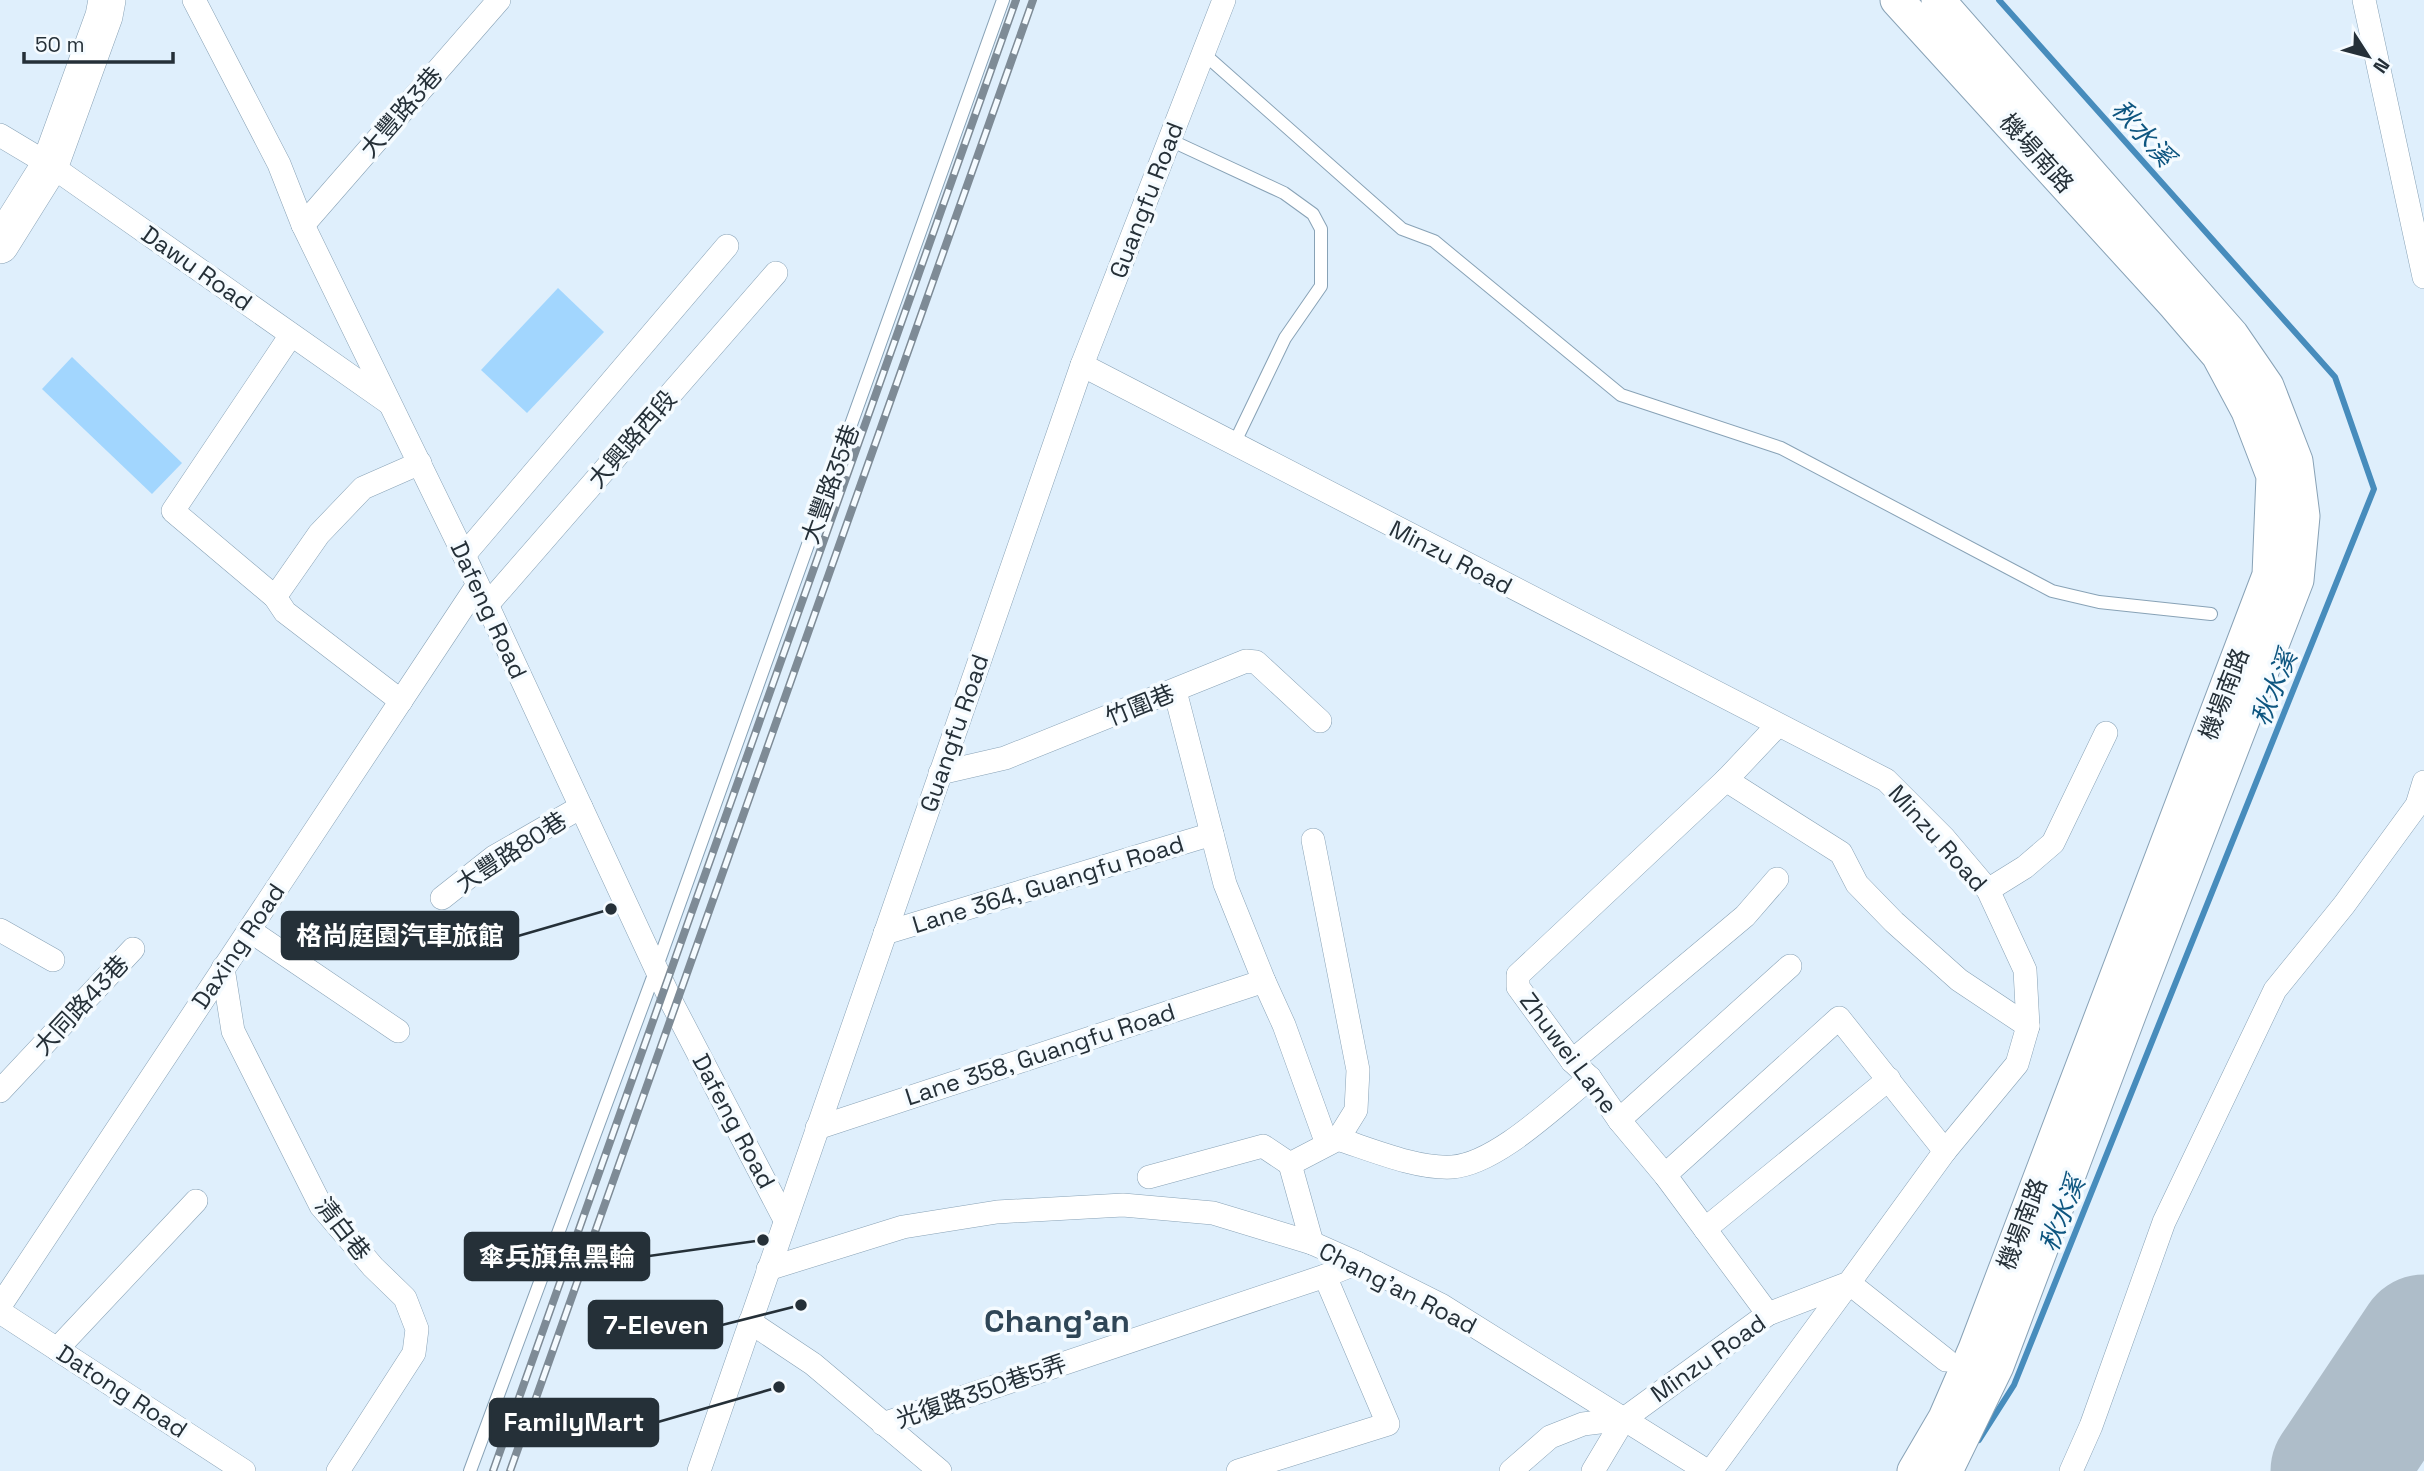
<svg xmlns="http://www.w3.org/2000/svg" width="2424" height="1471" font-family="'Space Grotesk','Noto Sans TC',sans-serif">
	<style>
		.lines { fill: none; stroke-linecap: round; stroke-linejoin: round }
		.stream { stroke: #478cbc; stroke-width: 6 }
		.runway { stroke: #aebdc9; stroke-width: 133 }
		.building { fill: #a2d6fe }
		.lane-casing { stroke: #88a2b6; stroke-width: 14 }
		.street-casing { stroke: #88a2b6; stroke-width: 24 }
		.secondary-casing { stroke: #88a2b6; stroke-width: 35 }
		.primary-casing { stroke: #88a2b6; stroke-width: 38 }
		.lane { stroke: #fff; stroke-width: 12 }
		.street { stroke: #fff; stroke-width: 23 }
		.secondary { stroke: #fff; stroke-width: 33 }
		.primary { stroke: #fff; stroke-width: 37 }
		.rail-casing { stroke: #7e8b96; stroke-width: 8 }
		.rail { stroke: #f5fbff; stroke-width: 5; stroke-dasharray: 16; stroke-linecap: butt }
		.labels { text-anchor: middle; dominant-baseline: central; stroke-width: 7; stroke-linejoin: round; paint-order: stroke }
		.street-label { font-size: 24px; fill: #253038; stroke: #f5fbff }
		.water-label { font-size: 26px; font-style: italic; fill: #0e5680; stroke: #f5fbff }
		.district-label { font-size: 32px; font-weight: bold; fill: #2f4657; stroke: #f5fbff }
		.leader { fill: none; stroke: #253038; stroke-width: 2.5 }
		.callout-dot { fill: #253038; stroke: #f5fbff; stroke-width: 2.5 }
		.callout { fill: #253038; stroke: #253038; stroke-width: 2.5 }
		.callout-label { font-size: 26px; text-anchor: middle; font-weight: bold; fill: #fff }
	</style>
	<rect width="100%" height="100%" fill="#dfeffc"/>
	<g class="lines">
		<polyline class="stream" points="1979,1440 2014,1385 2374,489 2335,377 1999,0"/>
		<polyline class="runway" points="2337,1471 2424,1341"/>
	</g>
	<g class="building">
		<polygon points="558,288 604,332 527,413 481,370"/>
		<polygon points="72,357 182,463 152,494 42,389"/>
	</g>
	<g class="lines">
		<defs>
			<g id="lane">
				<polyline points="1203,53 1402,229 1434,241 1621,395 1781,448 2052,591 2099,602 2211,614"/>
				<polyline points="1170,140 1284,193 1313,214 1321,229 1321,286 1285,338 1234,444"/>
				<polyline points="470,1471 656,969 1003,0"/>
			</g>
			<g id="street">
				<polyline points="194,0 279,164 303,225 464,555 672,1003 785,1220"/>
				<polyline points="2364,0 2424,277"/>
				<polyline points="0,135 50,165 389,403"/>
				<polyline points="303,225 499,0"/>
				<polyline points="291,335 173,511 275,597 285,612 401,701"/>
				<polyline points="1082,365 1886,780 1944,838 1988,890 2025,970 2028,1026 2017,1064 1945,1151 1849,1283 1768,1314 1624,1419 1593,1471"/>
				<polyline points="464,555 727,246"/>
				<polyline points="275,597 319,534 363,488 420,463"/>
				<polyline points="487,605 776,273"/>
				<polyline points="1175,691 1225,884 1264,981 1284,1025 1327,1144"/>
				<polyline points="940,773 1005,758 1246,661 1256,662 1320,721"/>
				<polyline points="1726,780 1841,853 1857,884 1894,922 1959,980 2028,1026"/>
				<polyline points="1313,840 1358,1070 1356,1110 1338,1139"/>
				<polyline points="1988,890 2025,867 2053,843 2106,733"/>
				<polyline points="442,898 494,857 581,807"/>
				<polyline points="0,930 53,960"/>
				<polyline points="249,930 398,1031"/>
				<polyline points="885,933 1212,834"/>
				<polyline points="223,968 233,1031 321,1206 373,1267 405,1298 417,1329 414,1353 338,1471"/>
				<polyline points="1572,1061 1745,916 1777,879"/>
				<polyline points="0,1091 133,949"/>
				<polyline points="1619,1120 1790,966"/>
				<polyline points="817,1128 1264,981"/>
				<polyline points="1290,1164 1312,1243"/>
				<polyline points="1665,1175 1839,1018 1945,1151"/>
				<path d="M1149 1177 1263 1146 1290 1164 1338 1139C1372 1150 1417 1169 1452 1167 1496 1164 1555 1106 1590 1078"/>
				<polyline points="1705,1229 1889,1079"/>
				<polyline points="768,1269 903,1227 997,1212 1123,1205 1213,1213 1312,1243 1357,1263 1441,1305 1707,1471"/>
				<polyline points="0,1306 477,586"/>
				<polyline points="0,1312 244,1471"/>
				<polyline points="1768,1314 1665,1175 1619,1120 1590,1078 1572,1061 1518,987 1518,975 1726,780 1777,726"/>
				<polyline points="750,1322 813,1364 940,1471"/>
				<polyline points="57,1349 196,1201"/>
				<polyline points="883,1424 1325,1276 1357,1263"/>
				<polyline points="699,1471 1082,365 1224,0"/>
				<polyline points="1238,1471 1388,1424 1325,1276"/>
				<polyline points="1511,1471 1550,1437 1583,1424 1624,1419"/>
				<polyline points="1711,1471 1849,1283 1946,1360"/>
				<polyline points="2071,1471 2091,1426 2164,1222 2275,990 2344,905 2417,805 2424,782"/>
			</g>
			<g id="secondary">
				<polyline points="1897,0 2175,305 2218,355 2248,411 2273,476 2269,575 1975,1349 1945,1418 1914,1471"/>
				<polyline points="1938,0 2232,335 2267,386 2296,461 2303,516 2297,580 2131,1010 1997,1366 1946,1471"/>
			</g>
			<polyline id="primary" points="0,245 50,165 104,16 107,0"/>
		</defs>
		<use href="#lane" class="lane-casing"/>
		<use href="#street" class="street-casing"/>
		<use href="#secondary" class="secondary-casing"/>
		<use href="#primary" class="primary-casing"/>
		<use href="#lane" class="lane"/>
		<use href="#street" class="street"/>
		<use href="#secondary" class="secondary"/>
		<use href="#primary" class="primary"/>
		<defs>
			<g id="rail">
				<polyline points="493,1471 1016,0"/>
				<polyline points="510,1471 1033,0"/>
			</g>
		</defs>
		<use href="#rail" class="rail-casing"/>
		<use href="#rail" class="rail"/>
	</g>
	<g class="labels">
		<g class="street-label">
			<text transform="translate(401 112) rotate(-49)">大豐路3巷</text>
			<text transform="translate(2037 153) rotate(48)">機場南路</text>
			<text transform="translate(1146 200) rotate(-69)">Guangfu Road</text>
			<text transform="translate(197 268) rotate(35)">Dawu Road</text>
			<text transform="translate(632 439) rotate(-49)">大興路西段</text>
			<text transform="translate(830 484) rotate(-70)">大豐路35巷</text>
			<text transform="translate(1451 557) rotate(27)">Minzu Road</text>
			<text transform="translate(489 610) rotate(65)">Dafeng Road</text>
			<text transform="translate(2224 694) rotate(-69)">機場南路</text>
			<text transform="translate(1140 705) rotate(-22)">竹圍巷</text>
			<text transform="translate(954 733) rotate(-71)">Guangfu Road</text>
			<text transform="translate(1938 838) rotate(48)">Minzu Road</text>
			<text transform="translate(511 852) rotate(-33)">大豐路80巷</text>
			<text transform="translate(1048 884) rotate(-17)">Lane 364, Guangfu Road</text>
			<text transform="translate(238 946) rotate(-56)">Daxing Road</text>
			<text transform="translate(81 1005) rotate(-47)">大同路43巷</text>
			<text transform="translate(1569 1053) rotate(53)">Zhuwei Lane</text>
			<text transform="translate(1040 1054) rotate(-18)">Lane 358, Guangfu Road</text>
			<text transform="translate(734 1121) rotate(62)">Dafeng Road</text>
			<text transform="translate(2022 1224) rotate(-69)">機場南路</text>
			<text transform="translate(343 1229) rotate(52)">清白巷</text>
			<text transform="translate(1398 1288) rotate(27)">Chang'an Road</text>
			<text transform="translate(1708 1358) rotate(-35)">Minzu Road</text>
			<text transform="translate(122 1391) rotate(33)">Datong Road</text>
			<text transform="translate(981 1391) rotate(-19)">光復路350巷5弄</text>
		</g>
		<g class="water-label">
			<text transform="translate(2143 133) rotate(48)">秋水溪</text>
			<text transform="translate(2274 688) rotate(-68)">秋水溪</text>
			<text transform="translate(2062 1214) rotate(-68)">秋水溪</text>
		</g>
		<g class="district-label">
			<text x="1057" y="1321">Chang'an</text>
		</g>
	</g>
	<path class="leader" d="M611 909L518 936M763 1240L649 1256M801 1305L722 1325M779 1387L658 1422"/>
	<g class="callout-dot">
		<circle cx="611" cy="909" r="7"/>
		<circle cx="763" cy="1240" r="7"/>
		<circle cx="801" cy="1305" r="7"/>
		<circle cx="779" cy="1387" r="7"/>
	</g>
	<g class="callout">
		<rect x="282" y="912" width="236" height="47" rx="7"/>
		<rect x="465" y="1233" width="184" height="47" rx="7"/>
		<rect x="589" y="1301" width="133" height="47" rx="7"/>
		<rect x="490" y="1399" width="168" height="47" rx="7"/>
	</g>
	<g class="callout-label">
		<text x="400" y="945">格尚庭園汽車旅館</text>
		<text x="557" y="1266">傘兵旗魚黑輪</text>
		<text x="656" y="1334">7-Eleven</text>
		<text x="574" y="1431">FamilyMart</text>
	</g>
	<g transform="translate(2368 56) rotate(126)" stroke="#f5fbff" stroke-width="5" paint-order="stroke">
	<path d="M0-5L12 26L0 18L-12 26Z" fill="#253038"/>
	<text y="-10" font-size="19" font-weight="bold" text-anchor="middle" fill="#253038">N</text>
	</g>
	<path d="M24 52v10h149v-10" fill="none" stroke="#253038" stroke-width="3.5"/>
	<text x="35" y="52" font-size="21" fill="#253038" stroke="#f5fbff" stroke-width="5" paint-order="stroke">50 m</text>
</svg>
